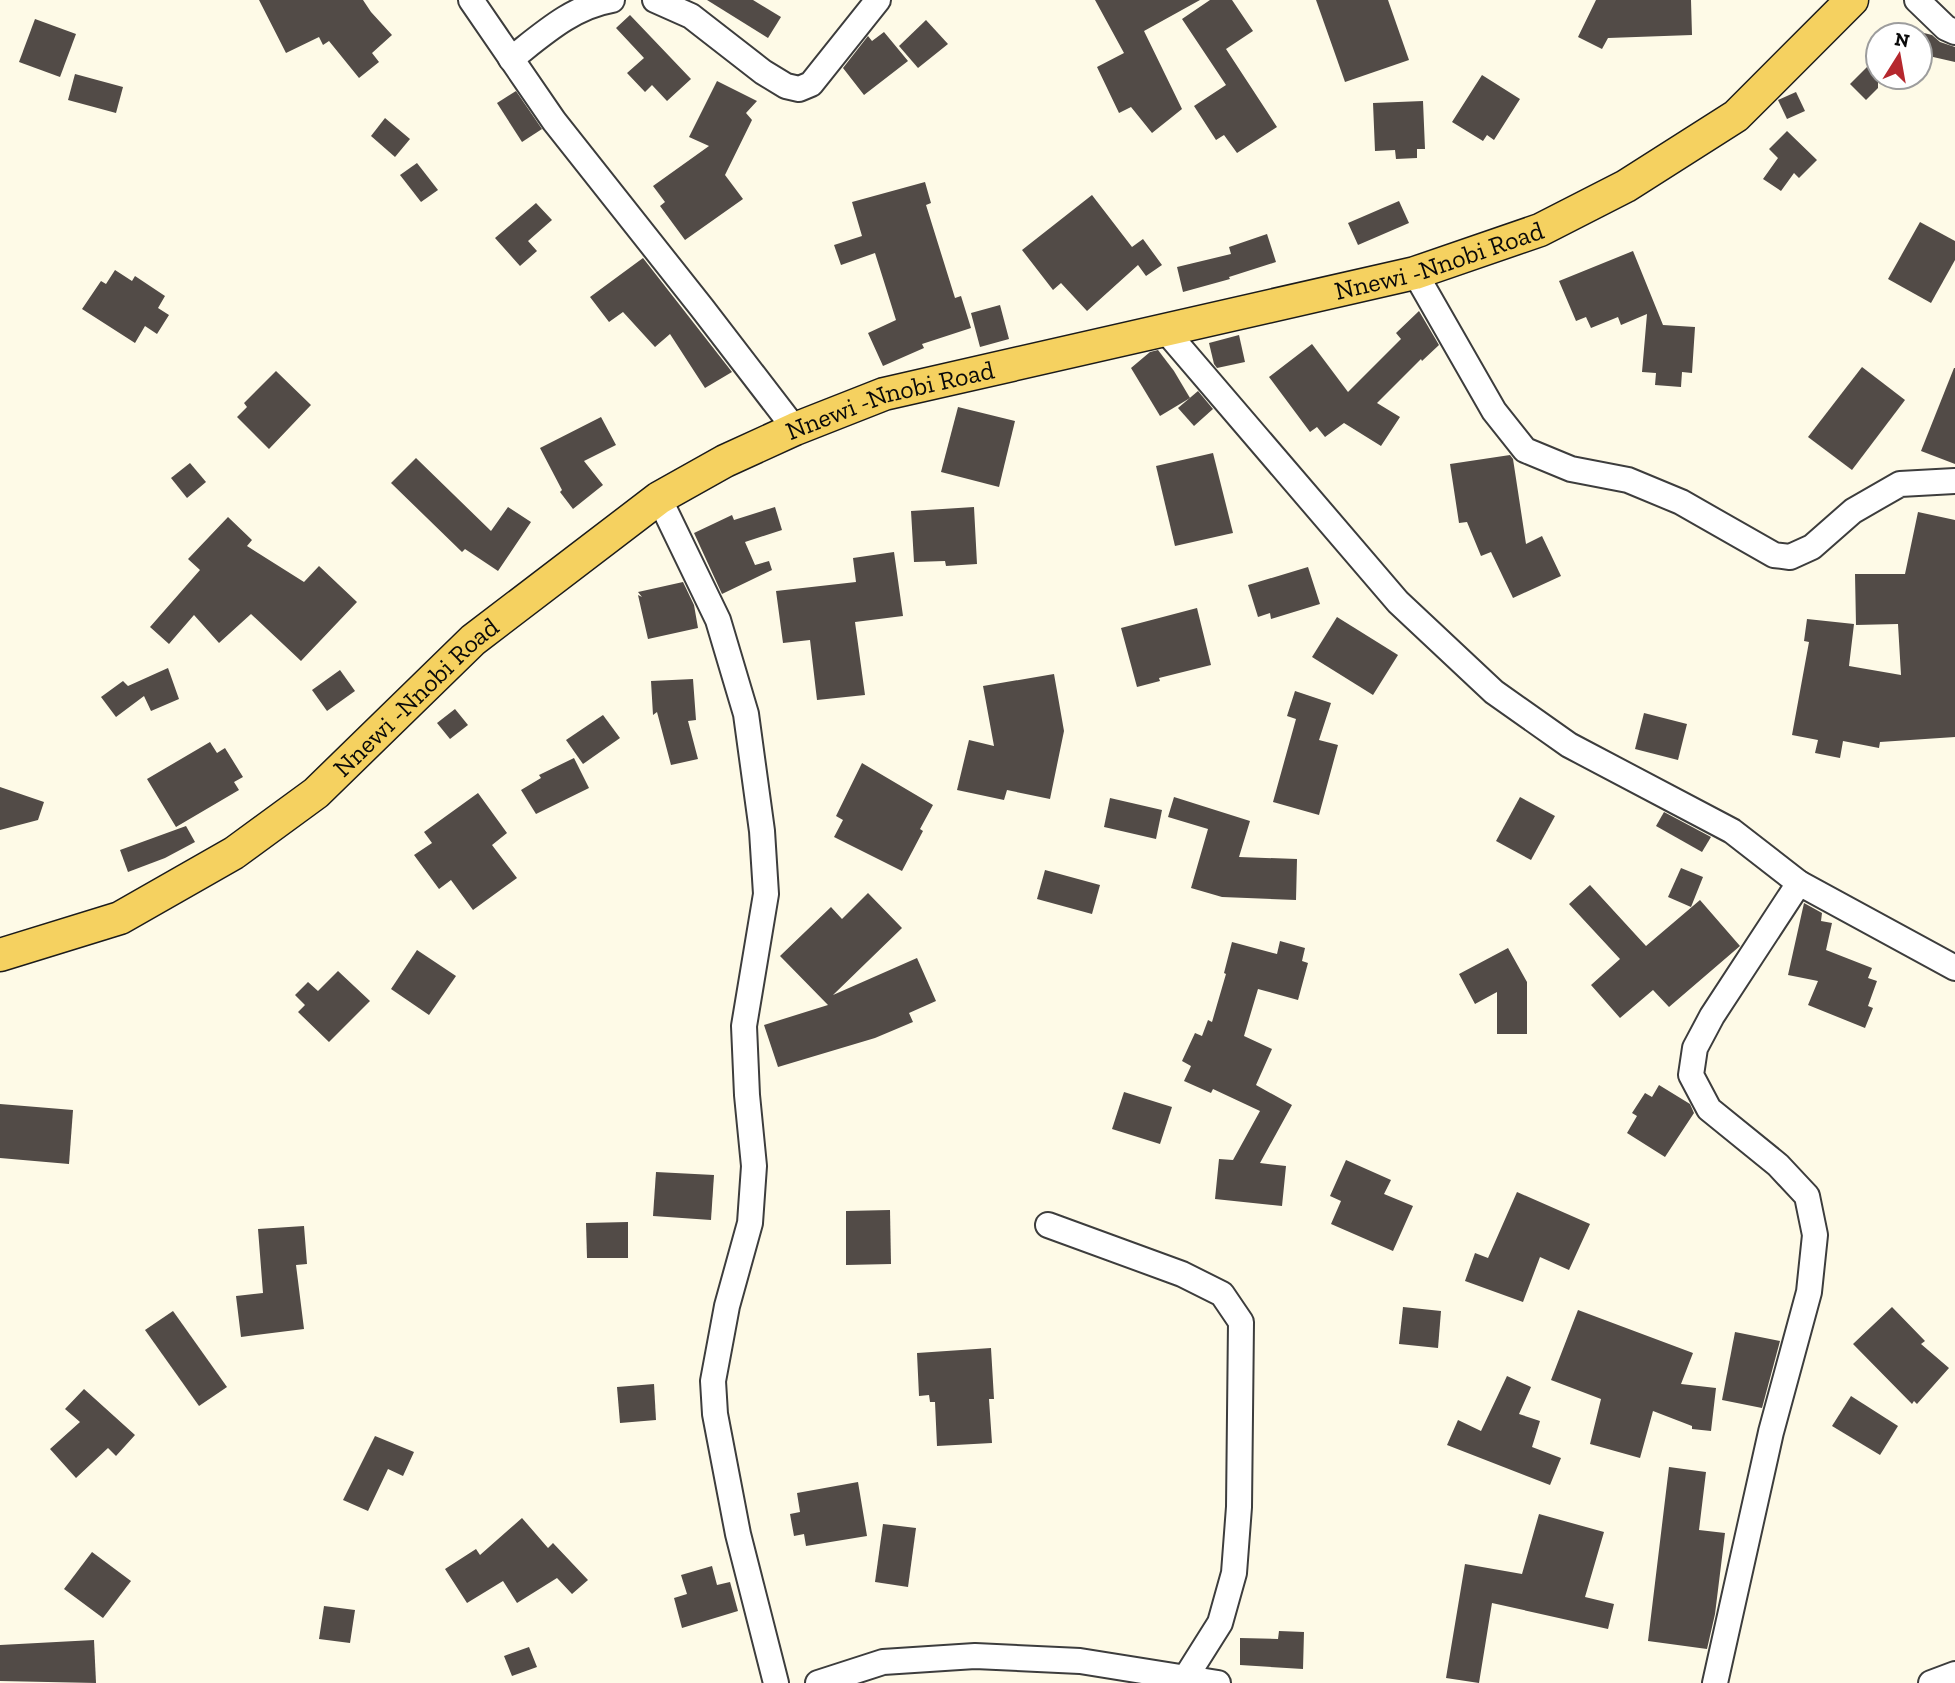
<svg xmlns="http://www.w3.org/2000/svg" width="1955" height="1683" font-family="'Zilla Slab',serif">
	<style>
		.building { fill: #524b47 }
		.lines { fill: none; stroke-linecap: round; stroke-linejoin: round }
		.minor-casing { stroke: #3d3d3d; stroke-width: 28 }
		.major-casing { stroke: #1b1b1b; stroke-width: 35 }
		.minor { stroke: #fff; stroke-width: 24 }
		.major { stroke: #f5d160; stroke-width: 32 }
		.labels { text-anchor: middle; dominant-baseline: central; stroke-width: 7; stroke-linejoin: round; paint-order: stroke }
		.street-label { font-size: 26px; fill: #0a0a0a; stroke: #fff }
	</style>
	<rect width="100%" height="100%" fill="#fefae7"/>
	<g class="building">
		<polygon points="259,0 363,0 371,12 392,35 372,53 379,62 359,78 329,41 323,45 319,37 286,53"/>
		<polygon points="707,0 753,0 781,17 768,38"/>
		<polygon points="1095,0 1200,0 1144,31 1182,109 1152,133 1131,107 1119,113 1097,67 1124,53"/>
		<polygon points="1210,0 1232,0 1253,31 1226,49 1277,127 1237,153 1224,135 1216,140 1194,106 1226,85 1182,19"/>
		<polygon points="1316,0 1388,0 1409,60 1345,82"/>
		<polygon points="1596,0 1691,0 1692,35 1608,38 1602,49 1578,37"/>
		<polygon points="630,15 691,79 667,101 652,85 645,92 627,73 644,58 616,28"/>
		<polygon points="35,19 76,34 60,77 19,62"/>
		<polygon points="926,20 948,44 918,68 899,46"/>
		<polygon points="884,32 908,61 864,95 843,68 868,36 872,41"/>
		<polygon points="1920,32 1932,35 1940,42 1955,47 1955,62 1920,54"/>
		<polygon points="1878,56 1878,88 1866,100 1850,84"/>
		<polygon points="75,74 123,87 116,113 68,100"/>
		<polygon points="1482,75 1520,99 1494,140 1487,135 1483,141 1452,122"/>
		<polygon points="717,81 757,101 746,113 752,120 725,175 743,199 685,240 660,206 665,202 653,186 709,146 689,137"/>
		<polygon points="516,91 542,129 522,142 497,103"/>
		<polygon points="1796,92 1805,111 1787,119 1778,100"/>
		<polygon points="1423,101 1425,149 1417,149 1417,158 1396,159 1395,150 1375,151 1373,103"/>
		<polygon points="385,118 410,139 395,157 371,136"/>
		<polygon points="1787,131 1817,160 1799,178 1794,173 1781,191 1763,179 1778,158 1769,149"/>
		<polygon points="417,163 438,190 421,202 400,175"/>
		<polygon points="925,182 931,203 926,205 955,298 961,296 971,328 922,344 924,348 883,366 868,333 896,320 875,253 841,265 834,245 862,236 852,202"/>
		<polygon points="1092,195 1132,247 1143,239 1162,265 1146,276 1138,265 1087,311 1061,283 1053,290 1022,250"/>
		<polygon points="1399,201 1409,223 1358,245 1348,223"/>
		<polygon points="536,203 552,220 528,241 537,251 520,266 495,238"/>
		<polygon points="1920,222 1955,241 1955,260 1931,303 1888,279"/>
		<polygon points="1267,234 1276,262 1229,277 1230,279 1183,292 1177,267 1231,254 1229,247"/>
		<polygon points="1633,251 1663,325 1695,327 1692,373 1682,372 1681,387 1655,385 1656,373 1642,372 1647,314 1621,325 1618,317 1591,328 1586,317 1576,321 1559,281"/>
		<polygon points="643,258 732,372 705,388 670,334 655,347 623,312 609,322 590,297"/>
		<polygon points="115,270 132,281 135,276 165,296 158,308 169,315 157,334 145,326 135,343 82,309 101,281 106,284"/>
		<polygon points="1000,305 1009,339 980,347 971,313"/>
		<polygon points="1419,311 1439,345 1422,361 1421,359 1377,403 1400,417 1381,446 1344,423 1325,437 1317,427 1310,432 1269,377 1312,344 1348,392 1401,339 1396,333"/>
		<polygon points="1239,335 1245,362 1217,368 1214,364 1209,343"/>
		<polygon points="1158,350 1174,371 1190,398 1160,416 1131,368 1150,352"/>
		<polygon points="1862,367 1905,400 1852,470 1808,437"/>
		<polygon points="1954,368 1955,368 1955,464 1921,451"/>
		<polygon points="276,371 311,405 269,449 237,417 247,407 244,403"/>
		<polygon points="1198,391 1213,409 1194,426 1178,408"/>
		<polygon points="958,407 1015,421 999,487 941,472"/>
		<polygon points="601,417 616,445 584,461 603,485 573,509 560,492 562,490 540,448"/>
		<polygon points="1213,453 1233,533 1175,546 1156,466"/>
		<polygon points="1510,455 1513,459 1526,544 1542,536 1561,576 1513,598 1491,552 1481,556 1467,522 1459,523 1450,464"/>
		<polygon points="416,458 491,531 508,507 531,522 498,571 465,549 462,552 391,483"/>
		<polygon points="190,463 206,482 187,498 171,478"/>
		<polygon points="775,507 782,530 745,542 755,565 769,561 772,570 722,594 694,533 732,515 734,520"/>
		<polygon points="974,507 977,564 946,566 945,561 914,562 911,511"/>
		<polygon points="1918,512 1955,520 1955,737 1880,742 1879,748 1843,741 1840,758 1815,753 1818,740 1792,735 1809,642 1804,641 1807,619 1854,624 1849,666 1901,675 1898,624 1856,625 1855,574 1905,574"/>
		<polygon points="228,517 252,540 247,546 304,582 319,566 357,602 301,661 251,614 219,643 194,615 169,644 150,627 200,570 188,559"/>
		<polygon points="894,552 903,616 855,622 865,695 817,700 810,640 783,643 776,591 856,582 853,558"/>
		<polygon points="1308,567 1320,604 1271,619 1270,613 1258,617 1248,585"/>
		<polygon points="683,582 694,605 698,628 648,639 638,595 642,597 638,592"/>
		<polygon points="1197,608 1211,665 1159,678 1160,681 1137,687 1121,628"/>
		<polygon points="1337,617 1398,655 1373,695 1312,657"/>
		<polygon points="168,668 179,699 151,711 144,696 116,717 101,697 123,681 128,686"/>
		<polygon points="340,670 355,691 327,711 312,690"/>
		<polygon points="1054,674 1064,731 1050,799 1007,790 1004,800 957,790 969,740 994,746 983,686"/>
		<polygon points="693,679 696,720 688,721 698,759 671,765 657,712 653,715 651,681"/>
		<polygon points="1295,691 1331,703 1319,740 1338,745 1319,815 1273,802 1296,719 1287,716"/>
		<polygon points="455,709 468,725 450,739 437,723"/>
		<polygon points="1644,713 1687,724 1678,760 1635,749"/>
		<polygon points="603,715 620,738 583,764 566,740"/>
		<polygon points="210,742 217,753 225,748 243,777 234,782 239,790 176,827 147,779"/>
		<polygon points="574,758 589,788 536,814 521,790 541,778 539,775"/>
		<polygon points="862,763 933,805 920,829 923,831 902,871 834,837 843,820 836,816"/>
		<polygon points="0,787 44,802 38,820 0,830"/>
		<polygon points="478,793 507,833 492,845 517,878 473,910 451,880 439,889 414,855 432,843 424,832"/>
		<polygon points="1174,797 1250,821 1239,857 1297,859 1296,900 1222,897 1191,888 1208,829 1168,817"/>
		<polygon points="1520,797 1555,816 1531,860 1496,841"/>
		<polygon points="1110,798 1162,810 1156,839 1104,827"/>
		<polygon points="1664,812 1711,837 1702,852 1656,826"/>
		<polygon points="186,826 195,842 165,858 128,872 120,850"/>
		<polygon points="1681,868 1703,877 1691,907 1668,897"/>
		<polygon points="1045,870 1100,885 1092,914 1037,899"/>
		<polygon points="1590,885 1646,946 1700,900 1740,946 1669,1007 1653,990 1620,1018 1591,985 1620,959 1569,904"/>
		<polygon points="868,893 902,928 833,995 917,958 936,1001 909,1013 913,1022 875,1038 778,1067 764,1025 828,1005 780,956 831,907 842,919"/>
		<polygon points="1804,903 1822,913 1821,921 1832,923 1826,950 1872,968 1868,978 1877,981 1868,1006 1873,1008 1865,1028 1808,1005 1818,981 1788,975"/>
		<polygon points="1280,941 1305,948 1302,961 1308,963 1298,1000 1258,989 1244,1036 1272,1049 1256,1085 1292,1105 1260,1163 1286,1166 1282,1206 1215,1199 1219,1159 1233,1160 1260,1111 1213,1089 1211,1093 1184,1081 1191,1066 1182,1061 1195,1033 1202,1036 1208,1020 1212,1022 1226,974 1224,973 1232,942 1277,954"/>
		<polygon points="1508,948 1527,982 1527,1034 1497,1034 1497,992 1475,1004 1459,974"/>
		<polygon points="417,950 456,976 429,1015 391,989"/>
		<polygon points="338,971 370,1001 329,1042 298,1012 305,1005 295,995 308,982 318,991"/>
		<polygon points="1659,1085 1690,1104 1694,1113 1665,1157 1627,1133 1637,1116 1632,1113 1645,1093 1652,1097"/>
		<polygon points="1124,1092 1172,1107 1160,1144 1112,1129"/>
		<polygon points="0,1104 73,1110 69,1164 0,1158"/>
		<polygon points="1346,1160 1391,1180 1384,1194 1413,1206 1393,1251 1331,1224 1341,1201 1330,1196"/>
		<polygon points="656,1172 714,1175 711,1220 653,1216"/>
		<polygon points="1517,1192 1590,1224 1569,1270 1540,1257 1523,1302 1465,1281 1475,1253 1488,1258"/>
		<polygon points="890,1210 891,1264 846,1265 846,1211"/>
		<polygon points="628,1222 628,1258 587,1258 586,1223"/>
		<polygon points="304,1226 307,1264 296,1265 304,1329 241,1337 236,1296 263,1293 258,1229"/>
		<polygon points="1403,1307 1441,1311 1438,1348 1399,1344"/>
		<polygon points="1892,1307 1925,1341 1921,1344 1949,1368 1917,1404 1914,1401 1912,1404 1853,1344"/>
		<polygon points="1578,1310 1693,1353 1681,1384 1716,1388 1711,1431 1692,1429 1692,1426 1653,1411 1640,1458 1590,1444 1601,1399 1551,1380"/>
		<polygon points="173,1311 227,1387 199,1406 145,1330"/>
		<polygon points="1735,1332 1780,1341 1762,1408 1722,1400"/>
		<polygon points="991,1348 994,1399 989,1399 992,1443 937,1446 935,1402 930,1402 929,1395 919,1396 917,1353"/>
		<polygon points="1507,1376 1531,1387 1519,1414 1540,1421 1532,1447 1561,1458 1550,1485 1447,1445 1458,1420 1481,1431"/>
		<polygon points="654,1384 656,1420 620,1423 617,1387"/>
		<polygon points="84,1389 135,1435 116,1456 108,1448 76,1478 50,1449 80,1422 65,1409"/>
		<polygon points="1851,1396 1898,1426 1880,1455 1832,1426"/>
		<polygon points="375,1436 414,1452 403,1476 388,1469 368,1511 343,1500"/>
		<polygon points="1669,1467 1706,1472 1699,1530 1725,1533 1715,1614 1707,1649 1648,1641"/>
		<polygon points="858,1482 867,1536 806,1546 804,1534 794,1536 790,1514 800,1512 797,1493"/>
		<polygon points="1539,1514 1604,1532 1585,1597 1614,1604 1608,1629 1492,1603 1479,1683 1446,1678 1465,1564 1522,1574"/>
		<polygon points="522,1518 548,1548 553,1543 588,1580 572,1594 557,1578 517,1603 503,1581 467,1603 445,1569 476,1549 480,1555"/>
		<polygon points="883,1524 916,1528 908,1587 875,1582"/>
		<polygon points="92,1552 131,1581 103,1618 64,1589"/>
		<polygon points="712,1566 717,1585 730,1582 738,1611 682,1628 674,1598 687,1594 681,1575"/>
		<polygon points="324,1606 355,1610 350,1643 319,1639"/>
		<polygon points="1279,1631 1304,1632 1303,1669 1240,1665 1240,1638 1278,1639"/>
		<polygon points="94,1640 96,1683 0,1681 0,1645"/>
		<polygon points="529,1647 537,1667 512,1676 504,1656"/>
	</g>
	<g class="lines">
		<defs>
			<g id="minor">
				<polyline points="471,0 554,121 702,308 795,429"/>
				<polyline points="655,0 691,16 763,72 786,86 799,89 811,84 878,0"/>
				<polyline points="1917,0 1946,28 1955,32"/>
				<path d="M511 59C543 34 572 7 612 0"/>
				<polyline points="1415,273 1494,411 1525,450 1571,469 1628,480 1681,502 1774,555 1790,557 1812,547 1853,511 1900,484 1955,481"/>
				<polyline points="1165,330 1398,602 1494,692 1569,745 1732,831 1799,883 1955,968"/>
				<polyline points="659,498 718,620 746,714 762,831 766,894 744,1026 747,1095 754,1166 750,1223 727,1306 713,1381 715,1414 738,1534 776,1683"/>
				<polyline points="1048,1225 1182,1274 1222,1294 1241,1322 1239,1507 1234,1573 1220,1623 1186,1677"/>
				<polyline points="818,1683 883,1662 975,1656 1080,1661 1218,1683"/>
				<polyline points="1715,1683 1771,1432 1809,1292 1815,1235 1807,1196 1778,1165 1709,1109 1691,1075 1695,1048 1712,1016 1799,883"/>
				<polyline points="1931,1683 1955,1674"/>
			</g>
			<g id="major">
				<path id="s1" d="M0 955 120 918 234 853 316 793 473 640 659 498 725 461 795 429 884 394 1415 273 1540 230 1626 186 1736 116 1852 0"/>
			</g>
		</defs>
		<use href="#minor" class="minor-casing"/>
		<use href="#major" class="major-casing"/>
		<use href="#minor" class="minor"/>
		<use href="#major" class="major"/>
	</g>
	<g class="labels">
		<g class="street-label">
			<text stroke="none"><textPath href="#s1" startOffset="1631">Nnewi -Nnobi Road</textPath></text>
			<text stroke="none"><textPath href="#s1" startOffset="1064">Nnewi -Nnobi Road</textPath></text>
			<text stroke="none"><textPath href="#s1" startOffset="497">Nnewi -Nnobi Road</textPath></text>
		</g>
	</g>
	<g transform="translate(1899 56) rotate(11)"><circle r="33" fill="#ffffff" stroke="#9d9d9d" stroke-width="2"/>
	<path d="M0-5L12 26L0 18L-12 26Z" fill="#b5272d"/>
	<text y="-10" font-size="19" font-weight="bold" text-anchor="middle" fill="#0a0a0a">N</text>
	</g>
</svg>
